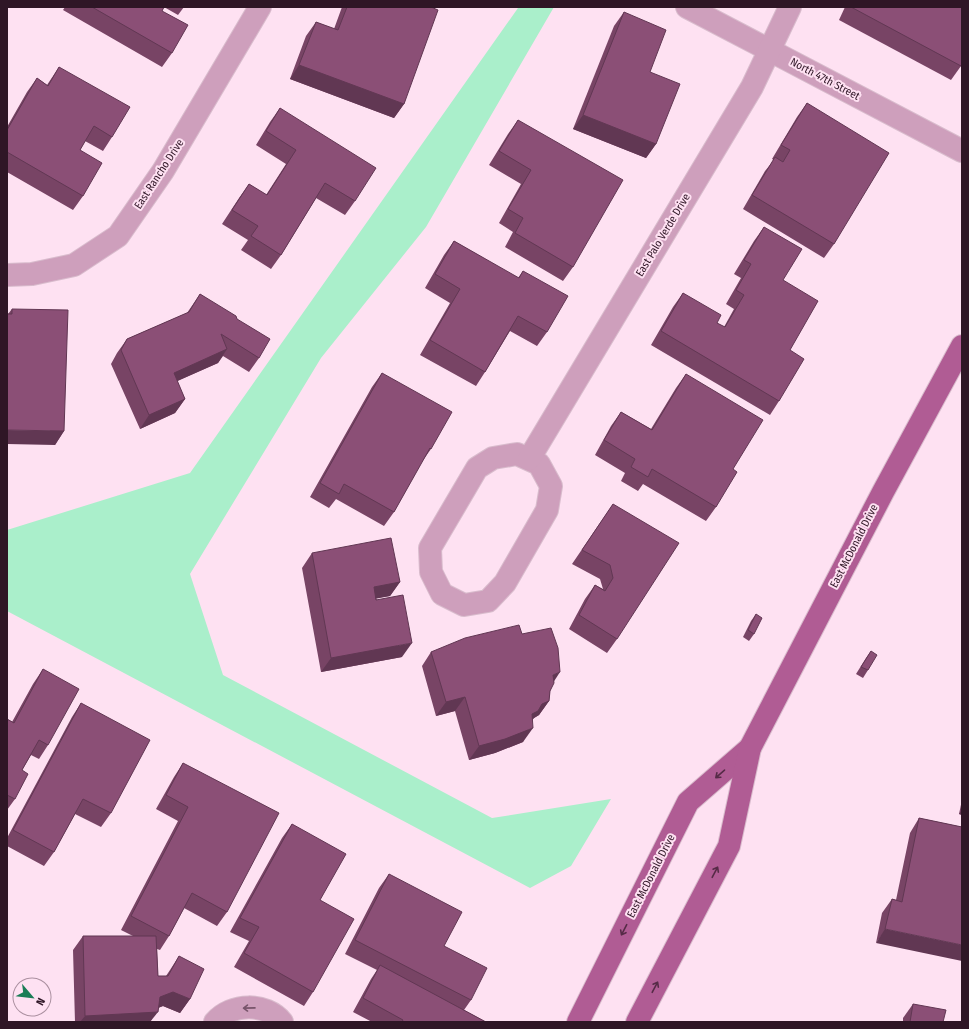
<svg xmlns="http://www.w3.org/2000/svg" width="969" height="1029" font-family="'Fira Sans Condensed',sans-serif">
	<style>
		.green { fill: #aaefcb }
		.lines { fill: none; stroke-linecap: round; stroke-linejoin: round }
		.minor-casing { stroke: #d9bccd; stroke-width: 24 }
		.major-casing { stroke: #d9bccd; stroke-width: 24 }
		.minor { stroke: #ce9fbc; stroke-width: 22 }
		.major { stroke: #b05c94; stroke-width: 22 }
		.wall { fill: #784465 }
		.shaded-wall { fill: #613753 }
		.building { fill: #8b4f76; stroke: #613753 }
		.oneway { stroke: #562b47 }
		.oneway2 { stroke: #77546a }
		.labels { text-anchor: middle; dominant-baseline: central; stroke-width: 4; stroke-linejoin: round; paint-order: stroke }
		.street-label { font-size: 11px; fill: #2f1626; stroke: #fee1f2 }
	</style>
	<rect width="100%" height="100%" fill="#fee1f2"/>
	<polygon class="green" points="518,7 554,7 426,227 321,358 190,574 223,675 492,818 611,799 571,866 530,888 7,611 7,530 190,473 518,8"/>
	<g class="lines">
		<defs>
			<g id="minor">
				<polyline points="687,7 962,151"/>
				<polyline points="7,275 32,274 74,265 118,236 163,171 260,7"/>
				<polygon points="517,454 539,464 551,486 547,510 505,583 488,601 464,605 442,594 431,572 430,548 477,468 493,458"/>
				<polyline points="529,459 752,87 790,7"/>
				<path d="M215 1022C231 1003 266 1002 282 1022"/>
			</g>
			<g id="major">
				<polyline points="578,1022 688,802 750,748"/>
				<polyline points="637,1022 729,846 750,748 883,492 962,346"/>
			</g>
		</defs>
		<use href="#minor" class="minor-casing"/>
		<use href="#major" class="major-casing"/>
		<use href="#minor" class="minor"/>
		<use href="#major" class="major"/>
	</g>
	<g class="wall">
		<polygon points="65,7 184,7 178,15 164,7 162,11 172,53 162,67 63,10"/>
		<polygon points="342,7 431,7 404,104 394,118 290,79 306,36 316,22 334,29"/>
		<polygon points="845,7 962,7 961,66 951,80 839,20"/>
		<polygon points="624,12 650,72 656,144 646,158 573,129 614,26"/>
		<polygon points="59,67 112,137 103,151 85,141 80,150 83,196 73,210 7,172 7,127 27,92 37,78 47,85"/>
		<polygon points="807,103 834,244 824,258 743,209 765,171 774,160 772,159 797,117"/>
		<polygon points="280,108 355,201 345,215 316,198 281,255 271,269 241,250 248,240 222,224 239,198 249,184 266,195 286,164 256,145 270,122"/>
		<polygon points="518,120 573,267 563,281 505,247 513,232 499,223 521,184 489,165 508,134"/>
		<polygon points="764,227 783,280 790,350 779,401 770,415 651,345 673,307 683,293 717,323 724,327 734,309 726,304 741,278 734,274 754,241"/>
		<polygon points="454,241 518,278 523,271 547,332 537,346 510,331 485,372 476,386 420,355 450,303 425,288 444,255"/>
		<polygon points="200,294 237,319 259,358 249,372 223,356 218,363 177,381 185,399 175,413 140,429 111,364 117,353 127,339 187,313"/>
		<polygon points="12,309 64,431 55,445 8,314"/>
		<polygon points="382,373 431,449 421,463 394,512 384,526 336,499 329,508 310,497 372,387"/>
		<polygon points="686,374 733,469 716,507 706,521 643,484 638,491 621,481 625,473 595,455 611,426 621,412 651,429 676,388"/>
		<polygon points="613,504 617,639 607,653 569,629 585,599 595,585 603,589 600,579 572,564"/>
		<polygon points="312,553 400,582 390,596 376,598 402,657 321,672 302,568"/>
		<polygon points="756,614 754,634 749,641 743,637 751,621"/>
		<polygon points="522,634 554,681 550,691 549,701 539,715 534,718 532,720 523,742 495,753 469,760 455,711 436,716 422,666 431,652"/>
		<polygon points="871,651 868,670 863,678 856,674 866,658"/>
		<polygon points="43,669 48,745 39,759 31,755 22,770 15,799 7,810 7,719 12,722 33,684"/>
		<polygon points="81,703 111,813 101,827 75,814 54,852 44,866 7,846 7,838 72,717"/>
		<polygon points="183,763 227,912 217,926 184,908 169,936 160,950 157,949 158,976 166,976 170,970 179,956 190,999 180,1013 163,1006 158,1008 150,1022 75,1022 73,950 83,936 133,936 121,930 178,821 156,809 174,777"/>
		<polygon points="962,800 962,815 959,814"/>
		<polygon points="919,818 962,827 876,943 882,913 892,899 896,900 910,833"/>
		<polygon points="292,824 320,900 313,992 304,1006 234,967 249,941 230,932 282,838"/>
		<polygon points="389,874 444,946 471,1000 464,1010 486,1022 372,1022 353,1012 371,979 377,970 345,954 379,888"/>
		<polygon points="913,1004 943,1022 903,1022 903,1018"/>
	</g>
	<g class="shaded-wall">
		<polygon points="299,65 404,104 394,118 290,79"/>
		<polygon points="583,115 656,144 646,158 573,129"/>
		<polygon points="227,349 218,363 164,387 174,373"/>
		<polygon points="185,399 175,413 140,429 149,415"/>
		<polygon points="7,430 64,431 55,445 7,444"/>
		<polygon points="400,582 390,596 364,601 374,587"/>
		<polygon points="412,643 402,657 321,672 331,658"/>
		<polygon points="560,672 551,686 553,675"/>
		<polygon points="465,697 455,711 436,716 446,702"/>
		<polygon points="549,701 539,715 534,718 528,725 532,714 542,704"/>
		<polygon points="533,728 523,742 495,753 469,760 479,746"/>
		<polygon points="962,810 962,815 959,814"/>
		<polygon points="885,929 962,945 962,961 876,943"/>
		<polygon points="173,992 190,999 180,1013 163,1006 150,1011 160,997"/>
		<polygon points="158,1012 150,1022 80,1022 85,1016"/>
	</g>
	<g class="building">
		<polygon points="92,7 164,7 162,11 188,25 172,53"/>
		<polygon points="347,7 431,7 438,10 404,104 299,65 316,22 338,30"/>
		<polygon points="851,7 962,7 962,64 961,66"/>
		<polygon points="624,12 666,30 650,72 680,84 656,144 583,115"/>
		<polygon points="59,67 130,107 112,137 94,126 80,150 102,163 83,196 7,152 7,130 37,78 48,86"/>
		<polygon points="807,103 889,153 834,244 752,195 775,157 783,162 790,150 781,145"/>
		<polygon points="280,108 376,168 355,201 325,183 281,255 251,236 258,226 232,210 249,184 267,195 296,150 266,131"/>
		<polygon points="518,120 623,180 573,267 515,233 523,218 508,209 531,170 499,151"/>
		<polygon points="764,227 802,249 783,280 818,301 790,350 804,359 779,401 661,331 683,293 721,315 717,323 725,327 744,295 736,290 751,264 744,260"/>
		<polygon points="454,241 519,278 523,271 568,296 547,332 518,316 485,372 430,340 460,289 435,274"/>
		<polygon points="200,294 236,316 237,319 270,339 259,358 221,334 227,349 174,373 185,399 149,415 121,350 127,339 189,312"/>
		<polygon points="12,309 68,310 64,431 7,430 7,314 12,314"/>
		<polygon points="382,373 452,412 431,449 430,448 394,512 344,484 339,494 320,483"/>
		<polygon points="686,374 763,420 733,469 737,472 716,507 652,469 648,477 631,467 635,459 604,440 621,412 652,430"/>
		<polygon points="613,504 679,543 617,639 579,615 595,585 605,591 613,578 610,565 582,550"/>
		<polygon points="391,538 400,582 374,587 376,600 403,595 412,643 331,658 312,553"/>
		<polygon points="756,614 762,618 754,634 748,630"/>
		<polygon points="519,625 522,634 551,628 558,648 560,672 553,675 554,683 550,691 549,701 542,704 538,711 532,714 533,728 505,739 479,746 465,697 446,702 431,652 465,638"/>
		<polygon points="871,651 877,655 868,670 861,667"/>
		<polygon points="43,669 79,689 48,745 39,740 22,770 28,774 15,799 7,795 7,719 14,723"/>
		<polygon points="81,703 150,740 111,813 83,799 54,852 13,830"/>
		<polygon points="183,763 279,813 227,912 192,893 169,936 131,916 188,807 166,795"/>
		<polygon points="919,818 962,827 962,945 885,929 892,899 902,902"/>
		<polygon points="292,824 346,854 320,900 354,919 313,992 244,953 259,927 240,918"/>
		<polygon points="389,874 462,912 444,946 487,968 471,1000 355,940"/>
		<polygon points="83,936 156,936 158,976 168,976 179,956 204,969 190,999 173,992 160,997 158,1012 85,1016"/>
		<polygon points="380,965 486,1022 402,1022 403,1020 363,998"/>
		<polygon points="913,1004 946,1010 943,1022 910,1022"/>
	</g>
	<defs><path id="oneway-shaft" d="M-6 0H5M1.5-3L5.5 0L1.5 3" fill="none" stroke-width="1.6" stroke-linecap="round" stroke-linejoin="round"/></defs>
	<g class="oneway">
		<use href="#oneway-shaft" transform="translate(720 774) rotate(139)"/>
		<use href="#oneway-shaft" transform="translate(715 872) rotate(-62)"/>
		<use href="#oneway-shaft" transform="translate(624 930) rotate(117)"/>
		<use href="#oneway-shaft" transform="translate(655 987) rotate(-62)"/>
	</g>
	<use class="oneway2" href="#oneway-shaft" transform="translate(249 1008) rotate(179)"/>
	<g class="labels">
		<g class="street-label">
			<text transform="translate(825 79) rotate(28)">North 47th Street</text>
			<text transform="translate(159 174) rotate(-57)">East Rancho Drive</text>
			<text transform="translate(663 235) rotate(-59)">East Palo Verde Drive</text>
			<text transform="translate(854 546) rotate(-63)">East McDonald Drive</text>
			<text transform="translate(651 876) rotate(-63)">East McDonald Drive</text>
		</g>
	</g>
	<rect width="969" height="1029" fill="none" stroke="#2f1626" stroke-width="16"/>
	<g transform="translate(32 997) rotate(118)"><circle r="19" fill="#fee1f2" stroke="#ab90a0"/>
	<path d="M0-3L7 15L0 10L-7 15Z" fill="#1a7d56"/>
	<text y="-6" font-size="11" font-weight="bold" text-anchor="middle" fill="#2f1626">N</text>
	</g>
</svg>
